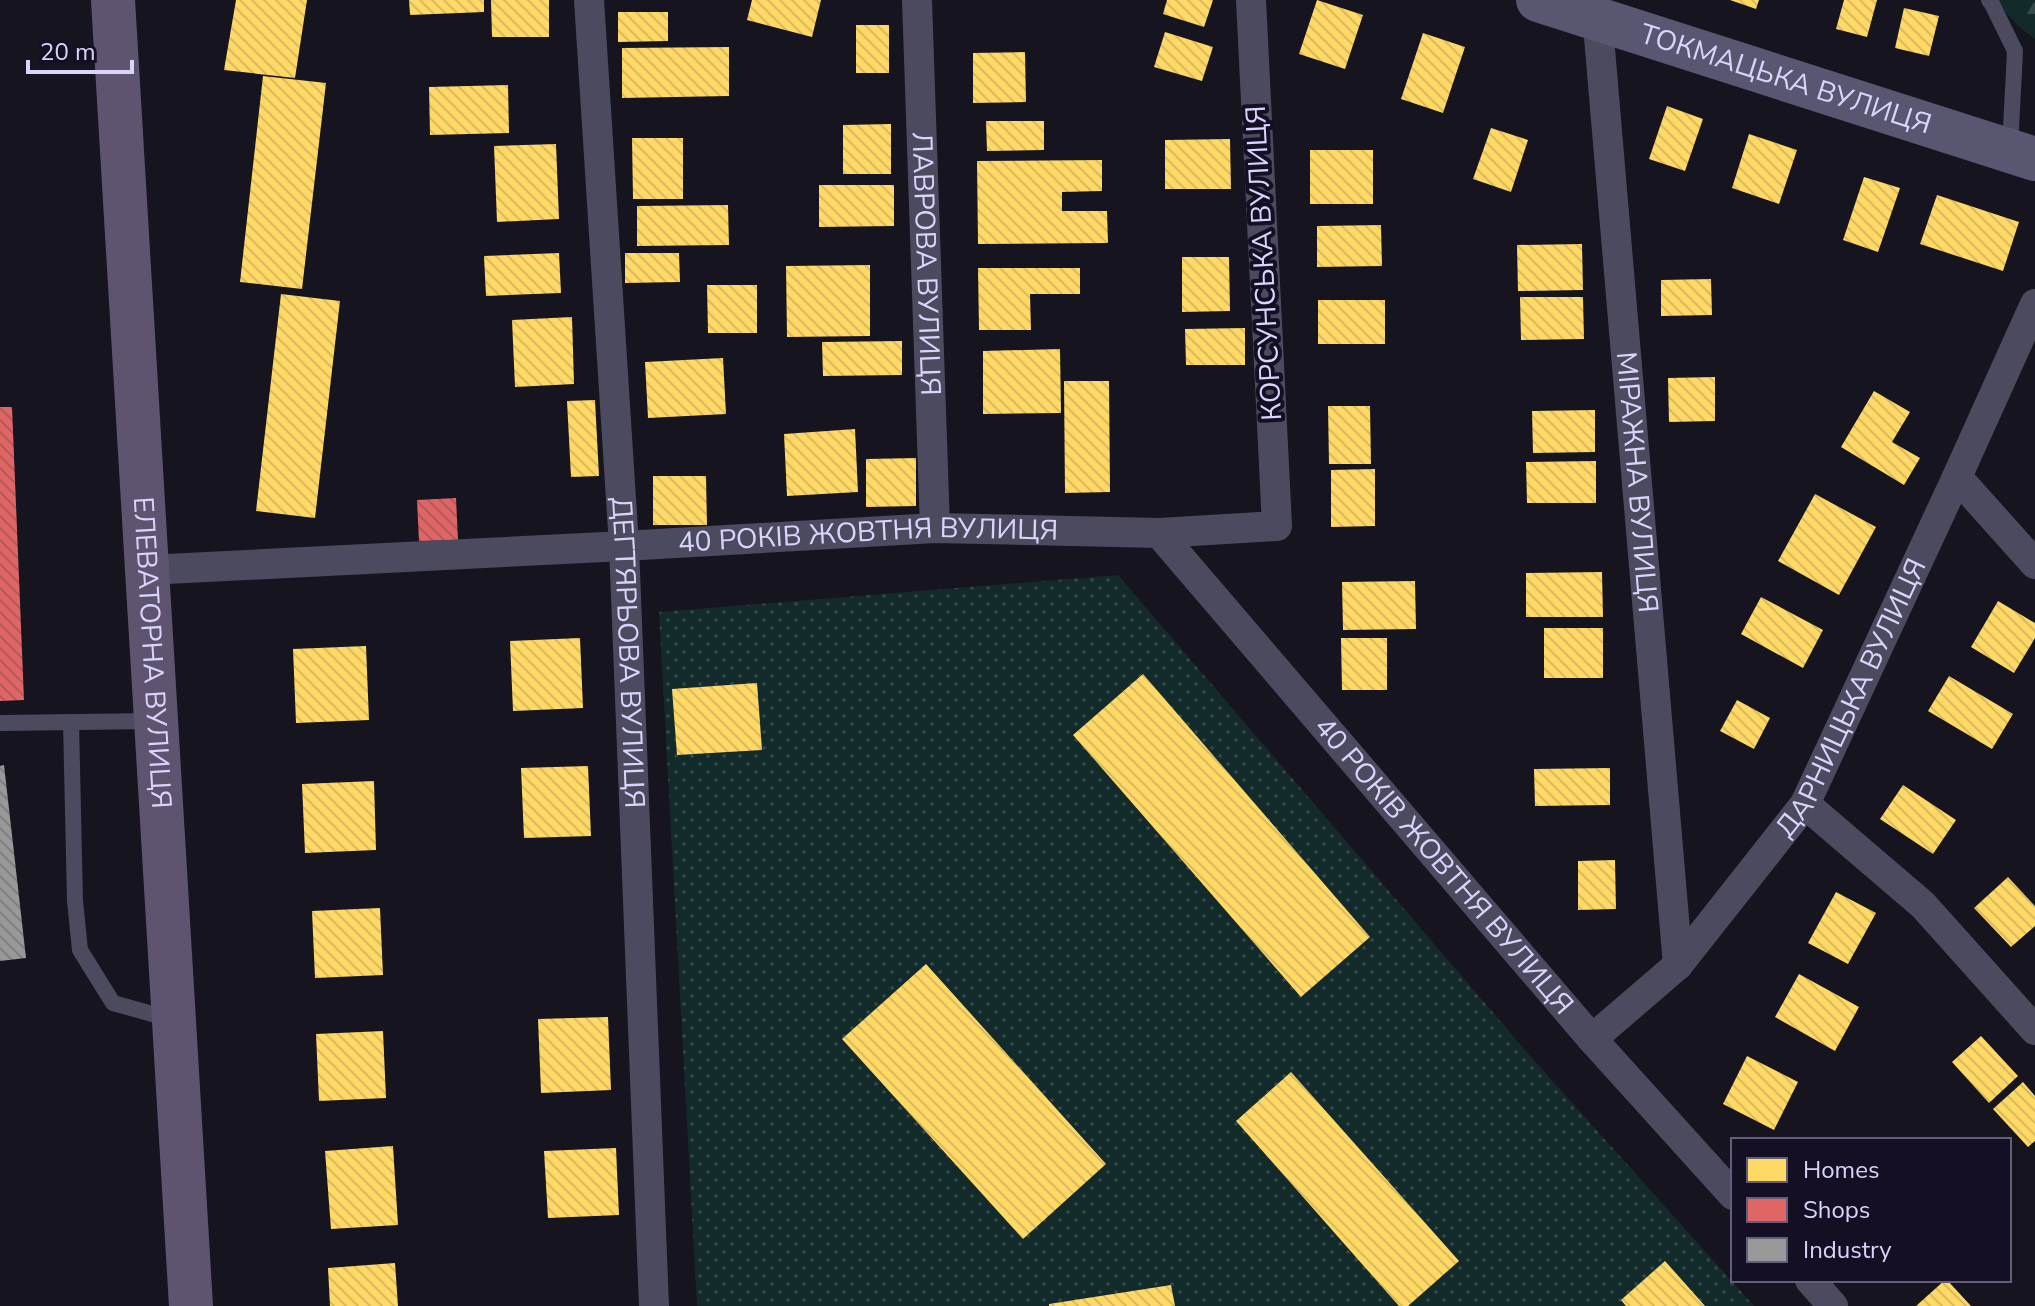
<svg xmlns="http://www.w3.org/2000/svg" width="2035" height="1306" font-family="'Nunito Sans',sans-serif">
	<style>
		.grass { fill: url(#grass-dots) }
		.forest { fill: url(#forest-firs) }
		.homes { fill: url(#homes-back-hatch) }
		.shops { fill: url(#shops-back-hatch) }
		.industry { fill: url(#industry-back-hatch) }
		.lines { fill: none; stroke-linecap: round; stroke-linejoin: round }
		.lane { stroke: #4c4a5f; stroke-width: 16 }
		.street { stroke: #4c4a5f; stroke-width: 30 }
		.secondary { stroke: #585671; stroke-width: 44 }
		.primary { stroke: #5f5470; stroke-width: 44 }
		.labels { text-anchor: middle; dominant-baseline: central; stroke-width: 8; stroke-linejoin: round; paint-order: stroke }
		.street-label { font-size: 28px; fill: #dad4fd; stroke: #140f23 }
	</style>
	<defs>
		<pattern id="grass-dots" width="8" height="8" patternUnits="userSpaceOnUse" patternTransform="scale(2)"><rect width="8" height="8" fill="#132a2b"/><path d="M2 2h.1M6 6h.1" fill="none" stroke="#35484b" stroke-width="1.8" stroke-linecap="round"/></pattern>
		<pattern id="forest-firs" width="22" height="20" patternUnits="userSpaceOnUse" patternTransform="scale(2)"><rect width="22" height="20" fill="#132a2b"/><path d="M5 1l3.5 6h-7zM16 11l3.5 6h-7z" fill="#35484b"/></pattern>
		<pattern id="homes-back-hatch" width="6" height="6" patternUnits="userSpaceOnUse" patternTransform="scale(2)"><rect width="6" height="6" fill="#ffd966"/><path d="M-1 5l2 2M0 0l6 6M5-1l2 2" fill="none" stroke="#d9ba61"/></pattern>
		<pattern id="shops-back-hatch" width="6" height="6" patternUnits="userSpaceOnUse" patternTransform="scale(2)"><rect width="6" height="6" fill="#e06666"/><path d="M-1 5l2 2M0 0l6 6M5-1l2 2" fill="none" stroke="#b05b5e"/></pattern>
		<pattern id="industry-back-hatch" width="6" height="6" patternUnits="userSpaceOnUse" patternTransform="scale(2)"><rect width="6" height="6" fill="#999"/><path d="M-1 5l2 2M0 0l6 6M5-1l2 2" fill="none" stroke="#7f7e82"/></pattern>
	</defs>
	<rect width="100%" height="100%" fill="#16141e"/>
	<polygon class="grass" points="1118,575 1531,1057 1754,1306 697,1306 659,612"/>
	<polygon class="forest" points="1995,0 2035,0 2035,39 2017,25"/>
	<g class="homes">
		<polygon points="236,0 307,0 295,78 224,70"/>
		<polygon points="409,0 484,0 484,12 410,15"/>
		<polygon points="491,0 549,0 549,37 492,37"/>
		<polygon points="752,0 821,0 812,37 747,20"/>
		<polygon points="1167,0 1213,0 1204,27 1163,14"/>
		<polygon points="1317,0 1363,15 1345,69 1299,54"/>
		<polygon points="1730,0 1759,0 1756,9"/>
		<polygon points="1844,0 1877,0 1867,37 1836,29"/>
		<polygon points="1904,8 1939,16 1929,56 1895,48"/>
		<polygon points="618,12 668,12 668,41 618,42"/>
		<rect x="856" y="25" width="33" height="48"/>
		<polygon points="1165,32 1213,47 1202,81 1154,67"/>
		<polygon points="1423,33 1465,47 1443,113 1401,99"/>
		<polygon points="729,47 729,96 622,98 622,48"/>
		<polygon points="1025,52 1026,102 973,103 973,53"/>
		<polygon points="263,76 326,83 302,289 240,282"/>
		<polygon points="508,85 509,133 430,135 429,87"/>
		<polygon points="1667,106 1703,119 1685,171 1649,159"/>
		<polygon points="986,121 1044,121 1044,150 987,151"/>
		<polygon points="891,124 891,174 843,174 843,125"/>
		<polygon points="1491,128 1528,140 1511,192 1473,179"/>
		<polygon points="1749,134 1797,150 1779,204 1732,188"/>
		<polygon points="632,138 683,138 683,199 633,199"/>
		<polygon points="1230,139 1231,189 1165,189 1165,140"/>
		<polygon points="556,144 559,219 497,222 494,146"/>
		<rect x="1310" y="150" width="63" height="54"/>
		<polygon points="1102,160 1102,191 1062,192 1062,211 1107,211 1108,243 978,244 977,161"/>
		<polygon points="1864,177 1900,188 1878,252 1843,240"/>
		<polygon points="819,185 894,185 894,226 819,227"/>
		<polygon points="1937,195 2019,222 2003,271 1920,244"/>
		<polygon points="728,205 729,245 637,246 637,206"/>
		<polygon points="1381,225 1382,266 1317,267 1317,226"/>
		<polygon points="1582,244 1583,290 1518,291 1517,245"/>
		<polygon points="559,253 561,293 486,296 484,256"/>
		<polygon points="625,253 679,253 680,282 625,283"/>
		<polygon points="1182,257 1229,257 1230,311 1182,312"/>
		<polygon points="870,265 870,336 787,337 786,266"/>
		<polygon points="978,268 1080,268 1080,294 1030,294 1031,330 979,330"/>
		<polygon points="1711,279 1712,315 1661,316 1661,280"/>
		<polygon points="707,285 757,285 757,333 708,333"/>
		<polygon points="281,294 340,301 315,518 256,511"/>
		<polygon points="1520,297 1583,297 1584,339 1521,340"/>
		<rect x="1318" y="300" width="67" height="44"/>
		<polygon points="572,317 574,384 515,387 512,320"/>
		<polygon points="1245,328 1245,365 1186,365 1185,329"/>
		<polygon points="902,341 902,375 823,376 822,342"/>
		<polygon points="1060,349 1061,413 983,414 983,351"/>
		<polygon points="723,358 726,414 648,418 645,362"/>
		<polygon points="1715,377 1715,421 1669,422 1668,378"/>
		<polygon points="1064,381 1109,381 1110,492 1065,493"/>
		<polygon points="1874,391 1910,412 1892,442 1920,458 1904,485 1841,447"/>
		<polygon points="595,400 599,476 571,477 567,401"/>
		<polygon points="1328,406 1370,406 1371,464 1329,464"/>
		<polygon points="1595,410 1595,452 1533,453 1532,411"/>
		<polygon points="855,429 858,492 787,496 784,434"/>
		<polygon points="916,458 916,506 866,507 866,459"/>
		<polygon points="1596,461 1596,503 1527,503 1526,462"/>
		<polygon points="1375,469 1375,526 1331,527 1331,470"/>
		<polygon points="653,476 706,476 707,525 653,525"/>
		<polygon points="1815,494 1876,527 1839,595 1778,561"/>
		<polygon points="1602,572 1603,617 1526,617 1526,573"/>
		<polygon points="1415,581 1416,629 1343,630 1342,582"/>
		<polygon points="1761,597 1823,630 1803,668 1741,634"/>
		<polygon points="1998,601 2035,623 2035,638 2014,673 1971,647"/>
		<rect x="1544" y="628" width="59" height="50"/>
		<polygon points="580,638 583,708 513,711 510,641"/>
		<polygon points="1341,638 1387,638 1387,690 1342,690"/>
		<polygon points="366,646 369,720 296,723 293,649"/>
		<polygon points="1143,674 1370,937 1301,997 1073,735"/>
		<polygon points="1949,676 2013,714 1992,749 1928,711"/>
		<polygon points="757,683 762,750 677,755 672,689"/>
		<polygon points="1737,700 1770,718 1754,749 1720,731"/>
		<polygon points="588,766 591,836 524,838 521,768"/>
		<polygon points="1610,768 1610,805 1535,806 1534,769"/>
		<polygon points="374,781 376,850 305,853 302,784"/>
		<polygon points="1903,785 1956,820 1933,854 1880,819"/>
		<polygon points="1615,860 1616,909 1578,910 1578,861"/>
		<polygon points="2008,877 2035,906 2035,926 2011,947 1974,908"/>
		<polygon points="1836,892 1876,913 1848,964 1808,943"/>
		<polygon points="380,908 383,975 315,978 312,911"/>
		<polygon points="926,964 1106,1164 1023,1239 842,1039"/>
		<polygon points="1799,974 1859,1007 1835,1051 1775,1017"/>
		<polygon points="608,1017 611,1090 541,1093 538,1019"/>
		<polygon points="383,1031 386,1098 319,1101 316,1034"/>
		<polygon points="1981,1036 2018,1076 1989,1103 1952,1062"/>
		<polygon points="1747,1056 1798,1082 1774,1130 1723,1104"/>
		<polygon points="1291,1072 1459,1261 1408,1306 1399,1306 1236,1121"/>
		<polygon points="2023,1082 2035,1096 2035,1141 2028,1147 1993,1109"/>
		<polygon points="393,1146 398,1225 331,1229 325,1151"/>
		<polygon points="616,1148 619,1215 548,1218 544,1151"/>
		<polygon points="1665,1261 1705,1306 1626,1306 1621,1300"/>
		<polygon points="395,1263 398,1306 330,1306 328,1268"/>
		<polygon points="1945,1280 1947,1280 1971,1306 1916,1306"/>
		<polygon points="1171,1285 1175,1306 1049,1306 1049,1304"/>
	</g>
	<g class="shops">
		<polygon points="0,407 12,407 24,700 0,701"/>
		<polygon points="456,498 458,540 419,541 417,500"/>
	</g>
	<polygon class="industry" points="4,765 26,958 0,961 0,766"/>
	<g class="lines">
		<g class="lane">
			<polyline points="1989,0 1992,4 2015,51 2010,148"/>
			<polyline points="71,722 75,901 80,950 113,1003 170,1019"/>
			<polyline points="0,723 154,721"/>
		</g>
		<g class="street">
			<path id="s1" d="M589 0 624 546 654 1306"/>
			<path id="s2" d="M917 0 935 528"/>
			<path id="s3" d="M1596 2 1678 965"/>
			<polyline points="1957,477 2035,564"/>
			<path id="s4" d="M1159 533 1592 1039 1733 1195"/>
			<path id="s5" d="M147 570 624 546 935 528 1159 533 1277 526 1251 0"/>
			<polyline points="1805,804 1923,905 2035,1030"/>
			<path id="s6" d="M1592 1039 1678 965 1805 804 1957 477 2035 304"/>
			<polyline points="1810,1280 1833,1306"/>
		</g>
		<path class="secondary" id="s7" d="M1538 0 2035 159"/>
		<path class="primary" id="s8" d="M113 0 191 1306"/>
	</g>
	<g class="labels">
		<g class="street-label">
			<text stroke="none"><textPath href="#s7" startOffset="260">ТОКМАЦЬКА ВУЛИЦЯ</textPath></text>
			<text transform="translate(1264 263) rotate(-93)">КОРСУНСЬКА ВУЛИЦЯ</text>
			<text stroke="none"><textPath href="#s2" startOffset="264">ЛАВРОВА ВУЛИЦЯ</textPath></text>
			<text stroke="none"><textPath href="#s3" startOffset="482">МІРАЖНА ВУЛИЦЯ</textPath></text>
			<text stroke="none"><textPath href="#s5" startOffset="722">40 РОКІВ ЖОВТНЯ ВУЛИЦЯ</textPath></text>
			<text stroke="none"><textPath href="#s8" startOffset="654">ЕЛЕВАТОРНА ВУЛИЦЯ</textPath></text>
			<text stroke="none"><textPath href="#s1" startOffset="654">ДЕГТЯРЬОВА ВУЛИЦЯ</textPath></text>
			<text stroke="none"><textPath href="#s6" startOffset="434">ДАРНИЦЬКА ВУЛИЦЯ</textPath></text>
			<text stroke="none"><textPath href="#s4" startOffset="438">40 РОКІВ ЖОВТНЯ ВУЛИЦЯ</textPath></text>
		</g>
	</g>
	<rect x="1731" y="1138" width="280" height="144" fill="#140f23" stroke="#635e7a" stroke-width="2"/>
	<rect x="1747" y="1158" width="40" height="24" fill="#ffd966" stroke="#635e7a" stroke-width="2"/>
	<text x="1803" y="1178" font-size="24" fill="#dad4fd">Homes</text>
	<rect x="1747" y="1198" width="40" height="24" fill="#e06666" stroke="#635e7a" stroke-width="2"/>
	<text x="1803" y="1218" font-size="24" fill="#dad4fd">Shops</text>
	<rect x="1747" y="1238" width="40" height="24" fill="#999999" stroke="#635e7a" stroke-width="2"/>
	<text x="1803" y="1258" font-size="24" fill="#dad4fd">Industry</text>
	<path d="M28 60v12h104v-12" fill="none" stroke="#dad4fd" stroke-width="4"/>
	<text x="40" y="60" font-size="24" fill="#dad4fd" stroke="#140f23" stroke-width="6" paint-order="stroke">20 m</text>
</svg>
